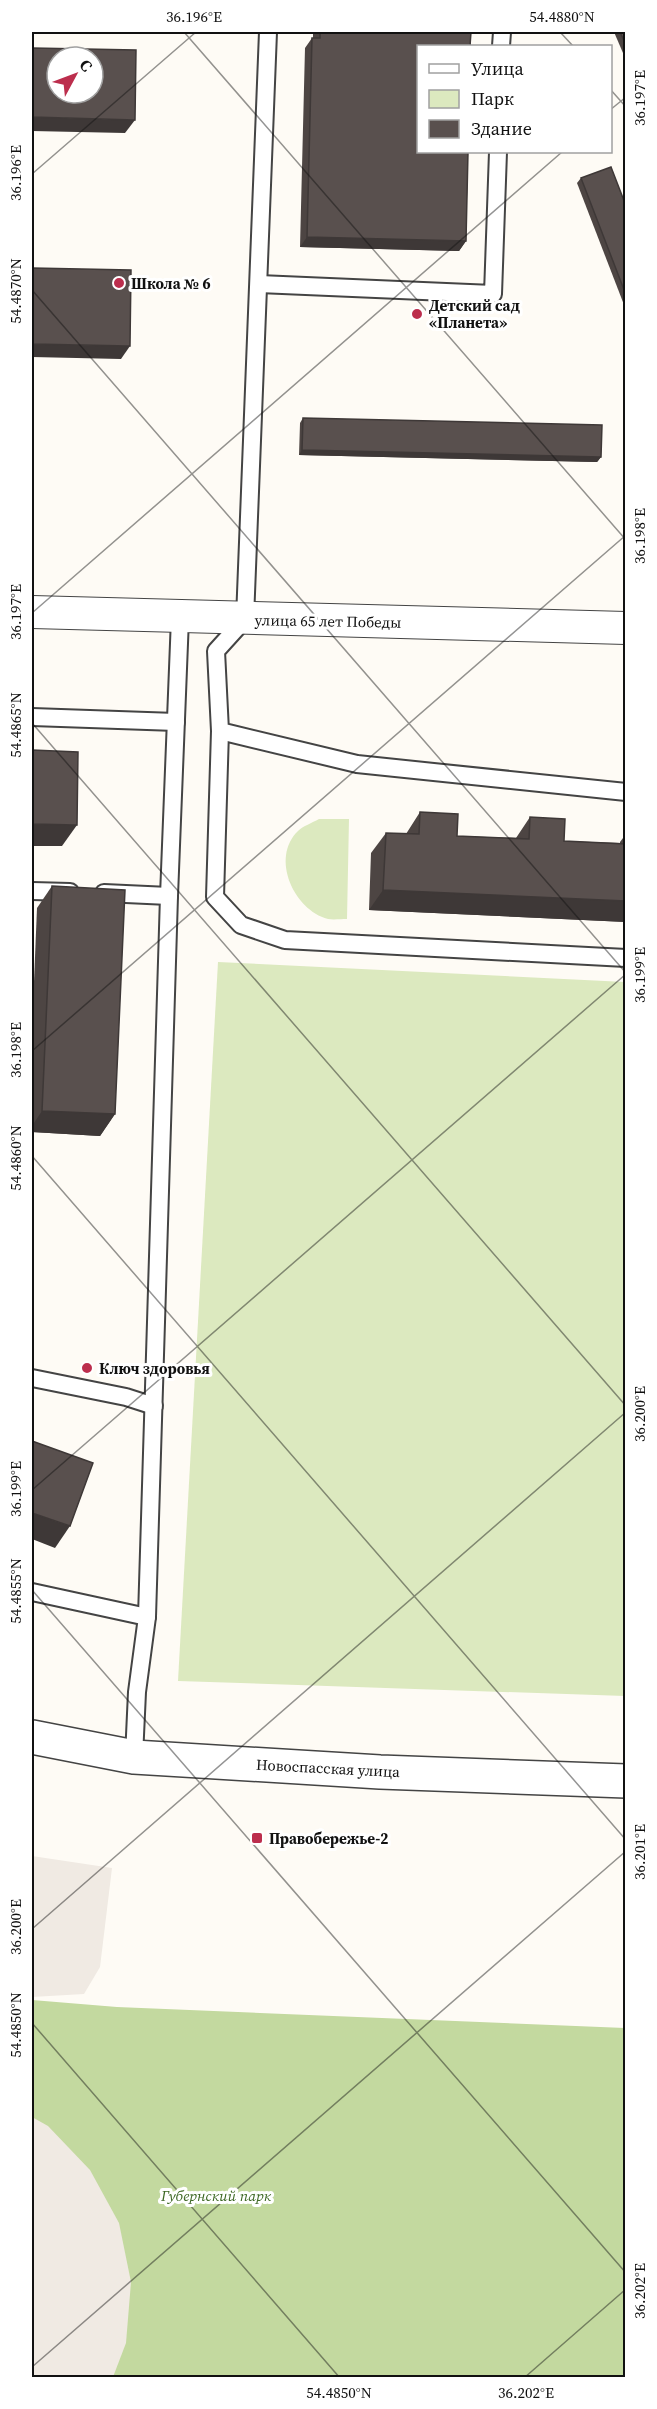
<svg xmlns="http://www.w3.org/2000/svg" width="657" height="2409" font-family="'Source Serif 4',serif">
	<style>
		.green { fill: #dce9bf }
		.forest { fill: #c3d99f }
		.plaza { fill: #f0eae3 }
		.lines { fill: none; stroke-linecap: round; stroke-linejoin: round }
		.service-casing { stroke: #444; stroke-width: 20 }
		.minor-casing { stroke: #444; stroke-width: 34 }
		.tertiary-casing { stroke: #444; stroke-width: 36 }
		.service { stroke: #fff; stroke-width: 16 }
		.minor { stroke: #fff; stroke-width: 32 }
		.tertiary { stroke: #fff; stroke-width: 33 }
		.wall { fill: #4d4543 }
		.shaded-wall { fill: #3e3837 }
		.building { fill: #59504e; stroke: #3e3837; stroke-width: 1.5; fill-rule: evenodd }
		.ticks { fill: none; stroke: #111; stroke-width: 1.5; stroke-opacity: 0.45 }
		.poi-dot { fill: #bc2e4d; stroke: #fff; stroke-width: 2 }
		.labels { text-anchor: middle; dominant-baseline: central; stroke-width: 6; stroke-linejoin: round; paint-order: stroke }
		.poi-label { font-size: 15px; font-weight: bold; fill: #111; stroke: #fff; text-anchor: start }
		.street-label { font-size: 15px; fill: #111; stroke: #fff }
		.park-label { font-size: 15px; font-style: italic; fill: #3c6723; stroke: #fff }
		.neatline { fill: none; stroke: #111; stroke-width: 2 }
		.ticks-label { font-size: 15px; text-anchor: middle; fill: #111 }
	</style>
	<rect width="100%" height="100%" fill="#fefbf5"/>
	<g class="green">
		<path d="M319 819H349L347 919C341 919 333 920 328 919 294 910 270 858 298 831 303 826 312 823 319 819Z"/>
		<polygon points="218,962 625,982 625,1696 178,1681"/>
	</g>
	<polygon class="forest" points="32,2000 117,2007 625,2028 625,2377 32,2377"/>
	<g class="plaza">
		<polygon points="32,1856 112,1868 100,1967 84,1994 32,1997"/>
		<polygon points="32,2117 48,2126 90,2170 119,2223 131,2282 126,2343 113,2377 32,2377"/>
	</g>
	<g class="lines">
		<defs>
			<g id="service">
				<polyline points="268,32 245,619 216,651 220,731 357,764 626,792"/>
				<polyline points="501,46 502,32"/>
				<polyline points="259,284 493,294 498,152"/>
				<polyline points="32,717 176,722"/>
				<polyline points="220,731 215,897 241,925 285,940 626,958"/>
				<polyline points="32,891 70,892"/>
				<polyline points="104,893 169,896"/>
				<polyline points="32,1378 126,1397 154,1406"/>
				<polyline points="32,1592 147,1617"/>
				<polyline points="134,1757 137,1692 147,1617 169,896 180,618"/>
			</g>
			<polyline id="minor" points="32,612 626,628"/>
			<polyline id="tertiary" points="32,1737 134,1757 380,1772 626,1781"/>
		</defs>
		<use href="#service" class="service-casing"/>
		<use href="#minor" class="minor-casing"/>
		<use href="#tertiary" class="tertiary-casing"/>
		<use href="#service" class="service"/>
		<use href="#minor" class="minor"/>
		<use href="#tertiary" class="tertiary"/>
	</g>
	<g class="wall">
		<polygon points="313,32 471,32 466,241 459,251 300,247 305,48 312,38 313,38"/>
		<polygon points="614,32 626,32 626,60"/>
		<polygon points="581,178 626,206 626,310 577,183"/>
		<polygon points="303,418 601,457 597,462 299,455 300,423"/>
		<polygon points="420,812 457,836 516,838 530,817 564,841 620,843 620,842 626,834 626,922 369,910 371,853 386,833 406,834"/>
		<polygon points="52,886 115,1114 100,1136 32,1132 32,1031 37,908"/>
	</g>
	<g class="shaded-wall">
		<polygon points="32,117 135,120 125,133 32,131"/>
		<polygon points="307,237 466,241 459,251 300,247"/>
		<polygon points="32,344 130,346 121,359 32,357"/>
		<polygon points="302,450 601,457 597,462 299,455"/>
		<polygon points="32,824 77,825 62,846 32,846"/>
		<polygon points="383,890 626,901 626,922 369,910"/>
		<polygon points="42,1111 115,1114 100,1136 32,1132 32,1126"/>
		<polygon points="32,1513 70,1526 55,1548 32,1539"/>
	</g>
	<g class="building">
		<polygon points="320,32 471,32 470,46 418,46 418,152 468,152 466,241 307,237 312,38 320,38"/>
		<polygon points="620,32 626,32 626,45"/>
		<path d="M32 48 136 50 135 120 32 117ZM57 57H93V93H57Z"/>
		<polygon points="611,167 626,206 626,295 581,178"/>
		<polygon points="32,268 131,270 130,346 32,344"/>
		<polygon points="303,418 602,425 601,457 302,450"/>
		<polygon points="32,750 78,752 77,825 32,824"/>
		<polygon points="420,812 458,814 457,836 529,839 530,817 565,819 564,841 626,844 626,901 383,890 386,833 419,834"/>
		<polygon points="52,886 125,890 115,1114 42,1111"/>
		<polygon points="32,1441 93,1463 70,1526 32,1513"/>
	</g>
	<path class="ticks" d="M184 32 626 540M560 32 573 46M610 89 626 107M610 110 626 97M32 174 196 32M32 290 626 973M32 613 562 152M32 723 626 1406M32 1051 626 535M32 1156 626 1840M32 1490 626 974M32 1590 626 2273M32 1929 626 1412M32 2023 340 2378M32 2367 626 1851M524 2378 626 2289"/>
	<g class="poi-dot">
		<circle cx="119" cy="283" r="6"/>
		<circle cx="417" cy="314" r="6"/>
		<circle cx="87" cy="1368" r="6"/>
		<rect x="251" y="1832" width="12" height="12" rx="3"/>
	</g>
	<g class="labels">
		<g class="poi-label">
			<text x="131" y="283">Школа № 6</text>
			<text x="429" y="305">Детский сад<tspan x="429" dy="17">«Планета»</tspan></text>
			<text x="99" y="1368">Ключ здоровья</text>
			<text x="269" y="1838">Правобережье-2</text>
		</g>
		<g class="street-label">
			<text transform="translate(328 621) rotate(1)">улица 65 лет Победы</text>
			<text transform="translate(328 1768) rotate(3)">Новоспасская улица</text>
		</g>
		<g class="park-label">
			<text x="216" y="2195">Губернский парк</text>
		</g>
	</g>
	<rect width="657" height="2409" fill="none" stroke="#ffffff" stroke-width="66"/>
	<rect x="417" y="45" width="195" height="108" fill="#ffffff" stroke="#a0a0a0" stroke-width="1.5"/>
	<rect x="429" y="64" width="30" height="9" fill="#ffffff" stroke="#a0a0a0" stroke-width="1.5"/>
	<text x="471" y="75" font-size="18" fill="#111111">Улица</text>
	<rect x="429" y="90" width="30" height="18" fill="#dce9bf" stroke="#a0a0a0" stroke-width="1.5"/>
	<text x="471" y="105" font-size="18" fill="#111111">Парк</text>
	<rect x="429" y="120" width="30" height="18" fill="#59504e" stroke="#a0a0a0" stroke-width="1.5"/>
	<text x="471" y="135" font-size="18" fill="#111111">Здание</text>
	<g transform="translate(75 75) rotate(49)"><circle r="28" fill="#ffffff" stroke="#a0a0a0" stroke-width="1.5"/>
	<path d="M0-4.5L10 22L0 15L-10 22Z" fill="#bc2e4d"/>
	<text y="-9" font-size="16" font-weight="bold" text-anchor="middle" fill="#111111">С</text>
	</g>
	<rect x="33" y="33" width="591" height="2343" class="neatline"/>
	<g class="ticks-label">
		<text x="194" y="22">36.196°E</text>
		<text x="562" y="22">54.4880°N</text>
		<text transform="translate(640 98) rotate(-90)" y="5">36.197°E</text>
		<text transform="translate(16 173) rotate(-90)" y="5">36.196°E</text>
		<text transform="translate(16 291) rotate(-90)" y="5">54.4870°N</text>
		<text transform="translate(640 536) rotate(-90)" y="5">36.198°E</text>
		<text transform="translate(16 612) rotate(-90)" y="5">36.197°E</text>
		<text transform="translate(16 725) rotate(-90)" y="5">54.4865°N</text>
		<text transform="translate(640 975) rotate(-90)" y="5">36.199°E</text>
		<text transform="translate(16 1050) rotate(-90)" y="5">36.198°E</text>
		<text transform="translate(16 1158) rotate(-90)" y="5">54.4860°N</text>
		<text transform="translate(640 1414) rotate(-90)" y="5">36.200°E</text>
		<text transform="translate(16 1489) rotate(-90)" y="5">36.199°E</text>
		<text transform="translate(16 1591) rotate(-90)" y="5">54.4855°N</text>
		<text transform="translate(640 1852) rotate(-90)" y="5">36.201°E</text>
		<text transform="translate(16 1927) rotate(-90)" y="5">36.200°E</text>
		<text transform="translate(16 2025) rotate(-90)" y="5">54.4850°N</text>
		<text transform="translate(640 2291) rotate(-90)" y="5">36.202°E</text>
		<text x="339" y="2398">54.4850°N</text>
		<text x="526" y="2398">36.202°E</text>
	</g>
</svg>
